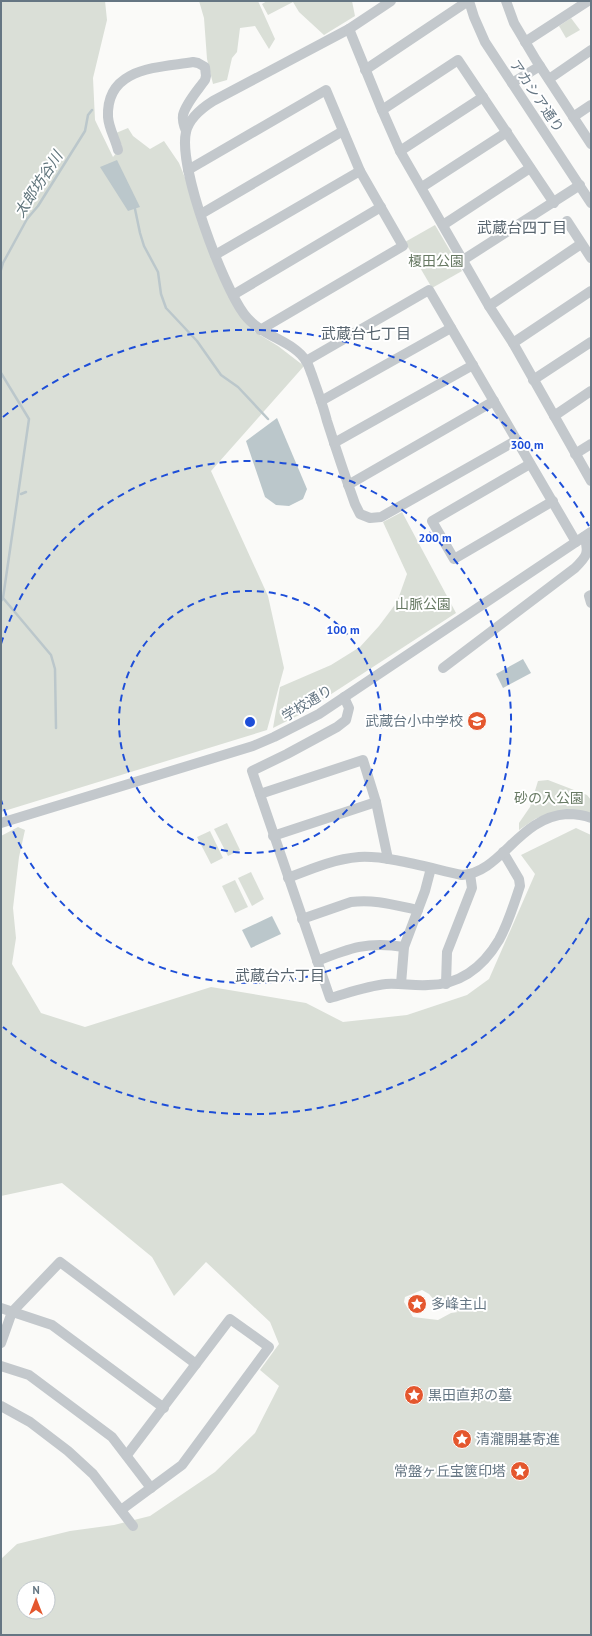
<svg xmlns="http://www.w3.org/2000/svg" width="592" height="1636" font-family="'PT Sans','Noto Sans JP',sans-serif">
	<style>
		.green { fill: #dadfd7; fill-rule: evenodd }
		.water { fill: #bbc7cb }
		.lines { fill: none; stroke-linecap: round; stroke-linejoin: round }
		.stream { stroke: #bbc7cb; stroke-width: 2.5 }
		.minor { stroke: #c3c8cc; stroke-width: 10 }
		.ring { fill: none; stroke: #1d4ed8; stroke-width: 2; stroke-dasharray: 7 5 }
		.labels { text-anchor: middle; dominant-baseline: central; stroke-width: 4; stroke-linejoin: round; paint-order: stroke }
		.street-label { font-size: 14px; fill: #657683; stroke: #fff }
		.park-label { font-size: 14px; fill: #687a64; stroke: #fff }
		.poi-label { font-size: 14px; fill: #657683; stroke: #fff; text-anchor: start }
		.water-label { font-size: 15px; font-style: italic; fill: #60757c; stroke: #fff }
		.neighbourhood-label { font-size: 15px; fill: #57646e; stroke: #fff }
		.centre { fill: #1d4ed8; stroke: #fff; stroke-width: 2 }
		.ring-label { font-size: 12px; text-anchor: middle; font-weight: bold; fill: #1d4ed8; stroke: #fff; stroke-width: 4; stroke-linejoin: round; paint-order: stroke }
	</style>
	<rect width="100%" height="100%" fill="#fafaf8"/>
	<g class="green">
		<polygon points="1,1 105,1 107,20 93,78 95,120 113,157 122,146 116,133 128,128 133,136 150,149 164,141 179,163 242,318 255,332 278,346 304,366 211,471 268,596 284,668 267,730 1,812"/>
		<polygon points="199,1 258,1 275,39 269,49 255,26 240,28 237,52 232,58 227,80 213,84 207,59 204,18"/>
		<polygon points="267,1 352,1 355,16 324,35 299,12 293,2 268,15 262,4"/>
		<polygon points="571,18 580,30 566,38 559,26"/>
		<polygon points="435,225 462,271 432,288 405,242"/>
		<polygon points="402,512 456,613 299,715 273,728 280,687 331,665 360,647 379,626 397,602 407,574 383,522"/>
		<polygon points="548,780 587,795 591,800 591,815 550,813 535,819 519,830 519,823 530,807 538,781"/>
		<polygon points="227,823 240,850 228,856 214,829"/>
		<path d="M18 827 25 830 19 857 13 908 16 938 12 964 41 1013 85 1027 211 987 306 1003 343 1022 407 1015 467 995 489 979 535 874 521 855 576 828 591 835V1635H1V1559L17 1544 70 1531 114 1525 150 1516 215 1472 255 1433 279 1386 260 1370 279 1344 270 1322 206 1262 174 1296 152 1257 62 1183 1 1196V836ZM422 1290 429 1294 436 1302 458 1312 451 1313 438 1320 413 1317 404 1302 405 1297ZM24 1588H48V1612H24Z"/>
		<polygon points="210,831 223,858 211,864 197,837"/>
		<polygon points="251,872 264,899 252,906 238,878"/>
		<polygon points="235,880 248,907 235,913 222,886"/>
	</g>
	<g class="water">
		<polygon points="117,160 140,207 128,211 100,167"/>
		<polygon points="277,418 307,489 303,499 289,506 276,505 265,497 246,441"/>
		<polygon points="523,659 531,673 503,688 496,674"/>
		<polygon points="272,916 281,934 251,948 242,930"/>
	</g>
	<g class="lines">
		<g class="stream">
			<polyline points="135,209 140,233 144,246 158,272 161,294 166,308 197,341 221,375 238,387 268,419"/>
			<polyline points="1,270 3,263 27,219 38,206 85,131 88,115 92,110"/>
			<polyline points="1,373 29,419 3,598 1,601"/>
			<polyline points="21,494 26,492"/>
			<polyline points="3,598 51,655 55,669 56,728"/>
		</g>
		<g class="minor">
			<path d="M391 1 349 29 213 101C202 108 189 118 186 132 178 167 222 284 244 314 261 337 293 340 306 361 309 365 310 371 312 375 317 390 323 405 327 421 336 449 345 476 355 504L360 514 370 518 381 517 517 440"/>
			<polyline points="469,1 474,17 485,42 591,203"/>
			<polyline points="506,1 514,23 536,60 591,144"/>
			<polyline points="349,29 382,110 400,151 489,306 513,343 591,481"/>
			<polyline points="525,42 588,1"/>
			<polyline points="365,70 468,1"/>
			<polyline points="549,79 591,50"/>
			<polyline points="512,83 540,66"/>
			<polyline points="382,110 458,60 554,203"/>
			<polyline points="573,117 591,105"/>
			<path d="M118 150C115 138 109 129 108 117 106 67 157 68 193 62L198 63 205 67 206 76 205 80C198 90 186 103 183 115 182 121 184 126 186 131"/>
			<polyline points="400,151 483,97"/>
			<polyline points="188,170 326,90 360,171 403,246 260,330"/>
			<polyline points="422,187 507,132"/>
			<polyline points="201,214 343,131"/>
			<polyline points="567,221 591,258"/>
			<polyline points="443,225 530,168"/>
			<polyline points="215,255 360,171"/>
			<polyline points="463,260 580,185"/>
			<polyline points="233,295 381,207"/>
			<polyline points="489,306 581,244"/>
			<polyline points="513,343 591,291"/>
			<polyline points="306,361 429,290 576,542"/>
			<polyline points="533,380 591,342"/>
			<polyline points="321,401 451,328"/>
			<polyline points="554,416 591,391"/>
			<polyline points="334,443 473,365"/>
			<polyline points="575,454 591,444"/>
			<polyline points="530,464 432,521 454,559 553,501"/>
			<polyline points="348,485 494,401"/>
			<polyline points="591,595 589,596 591,603"/>
			<path d="M443 668 575 568C586 557 590 553 584 537"/>
			<path d="M344 697 349 708 346 720 337 727 287 754 252 771 330 998C348 993 367 986 386 984 400 983 414 986 428 985 460 985 483 967 499 940 508 924 514 904 520 886L519 879 503 852"/>
			<polyline points="260,794 363,760 376,802 388,859"/>
			<polyline points="1,823 253,746 274,737 319,714 591,532"/>
			<polyline points="273,836 376,802"/>
			<path d="M288 878C311 869 334 859 359 857 387 855 433 869 462 875 501 873 519 817 567 814 574 814 584 815 591 818"/>
			<path d="M302 919 351 902C375 899 394 905 418 910"/>
			<path d="M317 961C350 948 368 941 404 947"/>
			<polyline points="401,984 404,947 425,891 431,868"/>
			<polyline points="446,984 447,952 472,888 470,874"/>
			<polyline points="1,1308 52,1325 164,1408"/>
			<polyline points="1,1343 12,1312 60,1262 196,1364"/>
			<polyline points="1,1366 29,1375 112,1437 151,1488"/>
			<polyline points="1,1406 30,1422 68,1451 93,1474 133,1526"/>
			<polyline points="121,1510 182,1465 269,1347 230,1319 127,1455"/>
		</g>
	</g>
	<g class="ring">
		<circle cx="250" cy="722" r="131"/>
		<path d="M1 644A261 261 0 1 1 1 800"/>
		<path d="M589 918A392 392 0 0 1 3 1027M3 417A392 392 0 0 1 589 526"/>
	</g>
	<defs>
		<symbol id="school-disc" viewBox="-11 -11 22 22"><circle r="9.5" fill="#e4572e" stroke="#fff"/><path d="M0-5L7-2L0 1L-7-2ZM-4 1L0 2.5L4 1V4Q0 6-4 4Z" fill="#fff"/></symbol>
		<symbol id="sight-disc" viewBox="-11 -11 22 22"><circle r="9.5" fill="#e4572e" stroke="#fff"/><path d="M0-6L1.8-2.2L6-1.7L2.9 1.2L3.7 5.4L0 3.3L-3.7 5.4L-2.9 1.2L-6-1.7L-1.8-2.2Z" fill="#fff"/></symbol>
	</defs>
	<g fill-rule="evenodd">
		<use href="#school-disc" x="466" y="710" width="22" height="22"/>
		<use href="#sight-disc" x="406" y="1293" width="22" height="22"/>
		<use href="#sight-disc" x="403" y="1384" width="22" height="22"/>
		<use href="#sight-disc" x="451" y="1428" width="22" height="22"/>
		<use href="#sight-disc" x="509" y="1460" width="22" height="22"/>
	</g>
	<g class="labels">
		<g class="street-label">
			<text transform="translate(537 96) rotate(56)">アカシア通り</text>
			<text transform="translate(307 703) rotate(-31)">学校通り</text>
		</g>
		<g class="park-label">
			<text x="436" y="261">榎田公園</text>
			<text x="423" y="604">山脈公園</text>
			<text x="549" y="798">砂の入公園</text>
		</g>
		<g class="poi-label">
			<text x="463" y="721" text-anchor="end">武蔵台小中学校</text>
			<text x="431" y="1304">多峰主山</text>
			<text x="428" y="1395">黒田直邦の墓</text>
			<text x="476" y="1439">清瀧開基寄進</text>
			<text x="506" y="1471" text-anchor="end">常盤ヶ丘宝篋印塔</text>
		</g>
		<g class="water-label">
			<text transform="translate(38 184) rotate(-57)">太郎坊谷川</text>
		</g>
		<g class="neighbourhood-label">
			<text x="522" y="227">武蔵台四丁目</text>
			<text x="366" y="333">武蔵台七丁目</text>
			<text x="280" y="975">武蔵台六丁目</text>
		</g>
	</g>
	<circle cx="250" cy="722" r="6" class="centre"/>
	<g class="ring-label">
		<text x="527" y="449">300 m</text>
		<text x="435" y="542">200 m</text>
		<text x="343" y="634">100 m</text>
	</g>
	<rect width="592" height="1636" fill="none" stroke="#657683" stroke-width="4"/>
	<g transform="translate(36 1600)"><circle r="19" fill="#ffffff" stroke="#c1c8cd"/>
	<path d="M0-3L7 15L0 10L-7 15Z" fill="#e4572e"/>
	<text y="-6" font-size="11" font-weight="bold" text-anchor="middle" fill="#657683">N</text>
	</g>
</svg>
